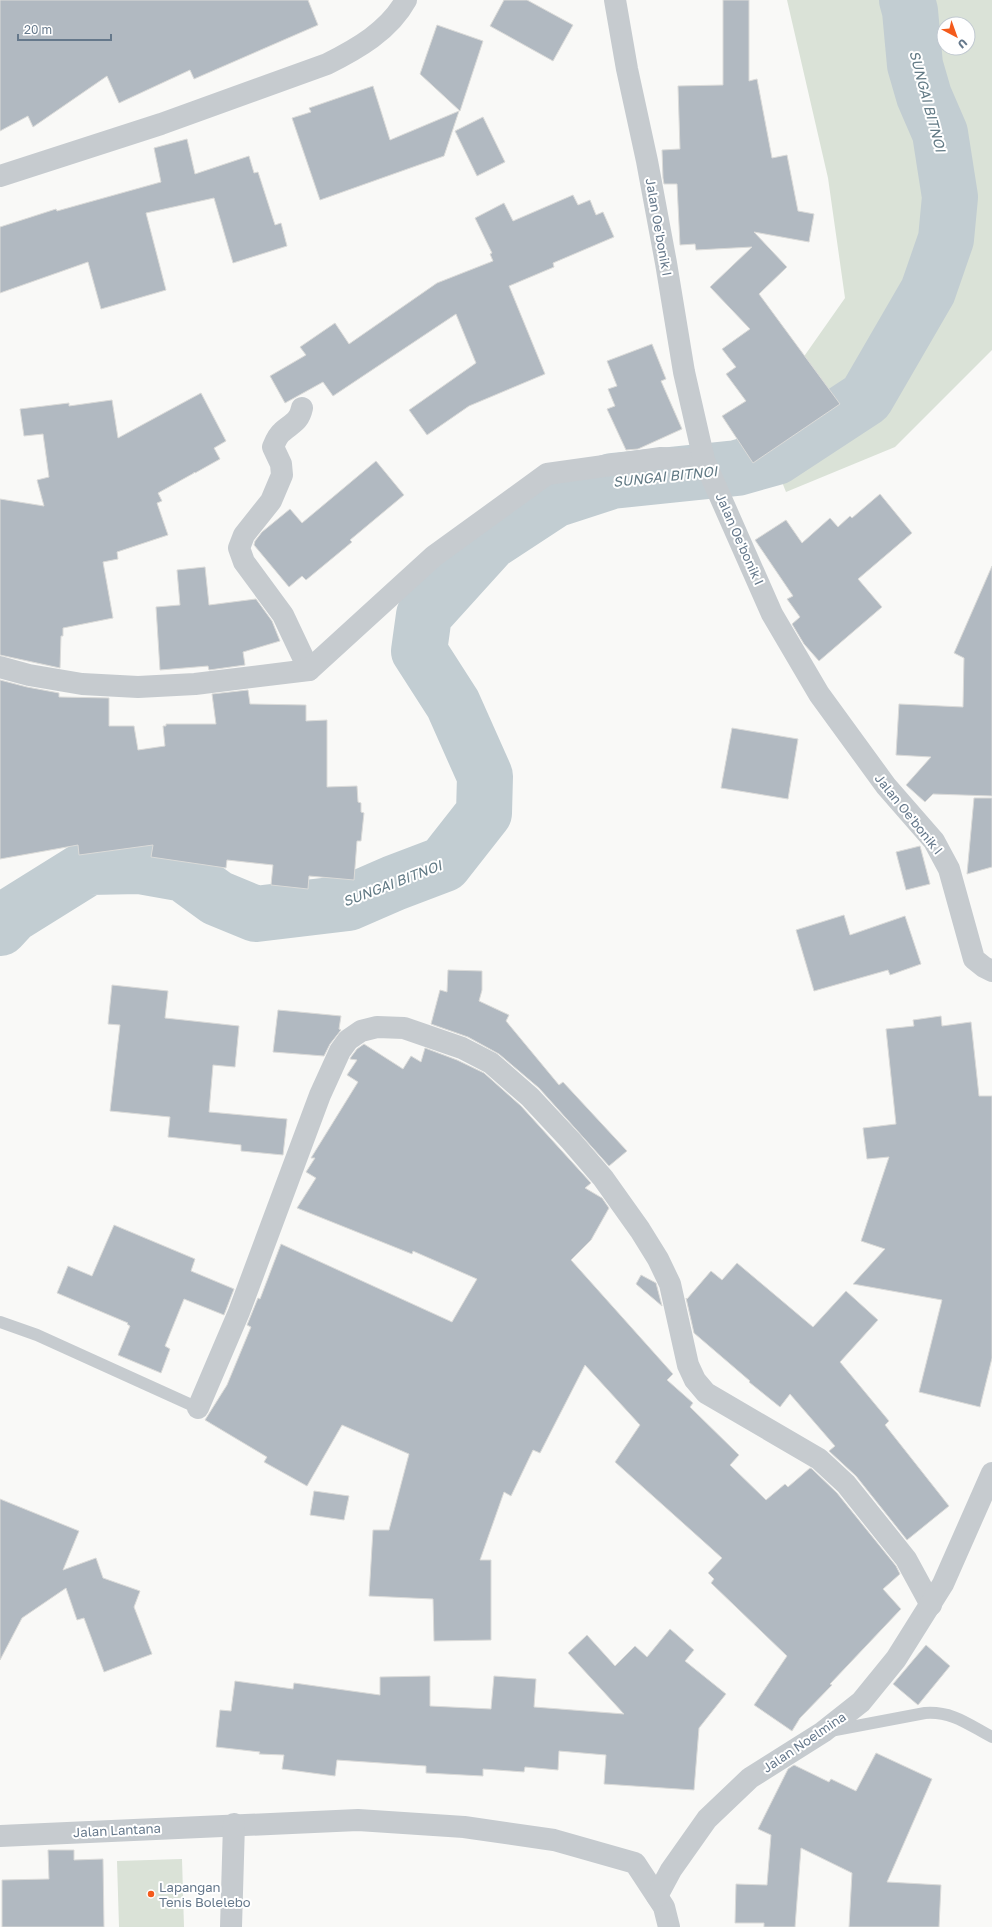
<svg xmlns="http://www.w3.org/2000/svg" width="992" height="1927" font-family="'Golos Text',sans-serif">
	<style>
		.green { fill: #dae2d7; fill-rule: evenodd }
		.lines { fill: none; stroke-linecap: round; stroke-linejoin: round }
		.river { stroke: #c2cdd2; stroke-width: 56 }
		.building { fill: #b1b9c1; stroke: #dbdbd9 }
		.service { stroke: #c6cbcf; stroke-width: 12 }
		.minor { stroke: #c6cbcf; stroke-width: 22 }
		.tertiary { stroke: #c6cbcf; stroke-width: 22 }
		.poi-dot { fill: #f45b1c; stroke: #fff; stroke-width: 1.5 }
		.labels { text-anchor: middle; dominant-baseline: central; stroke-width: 4; stroke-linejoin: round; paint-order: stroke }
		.street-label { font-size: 13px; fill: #65788b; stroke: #fff }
		.poi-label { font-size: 13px; fill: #65788b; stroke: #fff; text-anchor: start }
		.water-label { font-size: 14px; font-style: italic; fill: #627a85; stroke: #fff }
	</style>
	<rect width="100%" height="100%" fill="#f9f9f7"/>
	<g class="green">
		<path d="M787 0H992V350L895 447 786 492 758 422 845 298 828 178ZM944 24H968V48H944Z"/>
		<polygon points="182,1859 184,1927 119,1927 117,1861"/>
	</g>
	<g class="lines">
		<polyline class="river" points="0,928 12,915 89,867 139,866 184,874 217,898 256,914 348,903 394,883 444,864 484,813 485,776 453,704 419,651 424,615 490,542 554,500 612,481 737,468 776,457 866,398 928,291 946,239 950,197 940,133 924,96 915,65 910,11 907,0"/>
	</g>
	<g class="building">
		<polygon points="0,0 308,0 318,25 194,79 190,70 119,103 107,76 33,127 28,116 0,131"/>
		<polygon points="504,0 527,0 573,25 553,61 490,26"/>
		<polygon points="723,0 749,0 749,81 757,79 772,158 787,155 798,211 814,214 809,242 754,232 787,267 759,294 840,404 753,463 722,416 746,401 726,374 736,367 722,349 750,329 710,287 752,247 696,250 695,244 680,245 677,184 664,184 663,178 662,150 680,149 678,86 723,85"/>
		<polygon points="437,25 483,41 460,111 420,74"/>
		<polygon points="373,86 390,140 459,111 444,156 320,200 292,118 311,112 309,108"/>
		<polygon points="483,117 505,162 477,176 455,131"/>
		<polygon points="187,139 195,174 249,156 254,173 258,172 275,225 281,223 287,246 233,263 214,198 146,213 166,290 101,309 88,262 0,293 0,227 56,209 57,211 161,182 154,148"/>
		<polygon points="573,195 578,205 590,200 596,215 603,212 614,237 553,263 554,267 509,286 545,374 469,406 427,435 409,410 476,363 456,314 333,396 323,382 285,403 270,376 306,355 300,347 335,323 349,344 437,283 493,261 490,254 492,253 475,218 504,203 513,221"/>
		<polygon points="652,344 666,379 661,381 682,429 638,449 626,450 607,409 615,406 608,389 617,386 607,361"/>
		<polygon points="201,393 226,441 214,448 220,459 195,473 194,472 194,473 158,493 162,501 157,503 168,535 117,552 118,559 103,562 113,618 63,628 63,636 61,636 60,668 0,655 0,499 44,506 37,480 49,477 43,434 24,436 20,409 69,403 69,406 112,400 118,438"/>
		<polygon points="376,461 404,495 350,540 352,542 306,580 302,576 289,587 254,545 255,541 262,532 290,509 302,523"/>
		<polygon points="880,494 912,533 858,579 882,607 819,661 804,644 792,624 800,617 787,599 793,596 755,540 786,520 802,543 830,518 838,527 850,516 852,518"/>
		<polygon points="992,566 992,796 933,794 925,802 906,785 931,757 896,755 899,704 963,707 964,658 954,653"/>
		<polygon points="205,567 209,605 256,599 272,621 280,641 243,652 245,665 209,670 208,666 160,670 156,607 180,605 177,570"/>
		<polygon points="0,680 27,687 59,693 59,697 109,698 109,726 134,726 138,750 165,746 163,726 166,726 166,724 216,724 212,694 248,690 250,704 306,705 306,721 327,720 327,787 357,786 358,802 361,803 361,812 364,813 361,841 357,841 354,880 309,876 308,889 271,885 273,865 227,860 226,868 151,857 153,845 79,855 78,845 0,859"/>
		<polygon points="732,728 798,739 788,799 721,788"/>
		<polygon points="974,798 992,798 992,867 967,874"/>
		<polygon points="920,846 930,884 906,890 896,852"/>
		<polygon points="844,915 850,935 905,916 921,964 890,975 888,970 814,991 796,930"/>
		<polygon points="448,970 482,971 482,990 479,1001 509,1015 506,1021 559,1085 563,1082 627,1151 609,1166 539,1088 499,1054 468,1037 431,1024 440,990 447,992"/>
		<polygon points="112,985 168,991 165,1018 239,1026 235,1067 213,1065 209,1112 287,1119 283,1155 241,1151 241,1145 168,1137 170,1117 110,1111 120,1025 108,1024"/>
		<polygon points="278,1010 341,1016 339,1029 341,1030 330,1044 324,1056 273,1052"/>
		<polygon points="941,1016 942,1026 971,1022 979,1096 992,1096 992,1358 980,1407 919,1392 942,1300 853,1284 885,1249 861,1241 889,1157 867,1159 863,1128 896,1124 886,1029 914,1026 913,1020"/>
		<polygon points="364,1044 403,1069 411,1056 421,1062 425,1048 457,1060 484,1073 521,1106 591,1183 585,1188 602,1198 609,1208 591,1240 571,1260 673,1374 667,1380 693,1403 690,1407 739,1455 730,1465 766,1500 785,1484 788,1487 810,1468 812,1469 837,1493 896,1566 900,1574 883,1589 901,1609 830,1684 832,1685 800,1718 792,1731 754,1705 787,1656 711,1583 714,1579 708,1573 722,1558 615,1462 640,1425 585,1365 540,1453 533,1450 511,1496 504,1492 480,1560 491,1560 491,1640 434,1641 433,1599 369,1596 373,1530 389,1530 409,1454 342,1425 307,1486 264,1462 267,1457 205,1420 227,1385 251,1327 247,1325 258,1298 260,1299 281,1244 452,1322 477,1279 413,1251 412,1254 297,1208 316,1178 306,1172 315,1158 311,1158 358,1082 347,1075 357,1060 350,1059 351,1057 357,1049"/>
		<polygon points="114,1225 195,1259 191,1271 234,1289 224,1315 184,1299 165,1346 170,1349 161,1373 118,1355 130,1326 127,1324 128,1323 57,1293 68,1266 92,1276"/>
		<polygon points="737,1263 813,1327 846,1291 878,1320 840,1362 889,1421 885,1425 949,1506 907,1540 856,1476 829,1451 835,1446 790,1394 780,1407 749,1382 750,1381 694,1333 686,1298 687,1299 711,1271 722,1280"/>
		<polygon points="641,1275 656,1283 662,1306 636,1284"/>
		<polygon points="314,1491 349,1496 344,1520 310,1515"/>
		<polygon points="0,1499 79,1531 63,1570 96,1558 103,1578 140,1591 134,1607 152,1654 104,1672 84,1618 77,1620 66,1588 22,1618 0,1660"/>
		<polygon points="670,1629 694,1650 685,1661 726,1694 699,1728 694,1790 604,1784 606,1755 559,1751 558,1770 525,1767 524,1772 483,1769 483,1776 426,1773 426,1766 337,1760 335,1776 282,1769 284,1755 259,1754 260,1752 216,1747 220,1710 231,1711 235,1681 293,1689 294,1683 380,1695 380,1677 430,1676 430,1706 491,1709 494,1676 536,1679 534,1707 624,1714 568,1653 587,1635 615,1666 635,1646 647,1657"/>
		<polygon points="926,1645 950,1666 918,1705 893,1684"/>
		<polygon points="876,1753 932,1779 887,1882 941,1885 939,1927 849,1927 852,1873 801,1848 795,1927 764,1927 764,1923 735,1923 736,1884 767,1885 771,1835 758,1829 788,1769 794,1765 829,1782 831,1779 856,1791"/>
		<polygon points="48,1850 74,1850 74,1860 103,1859 104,1927 2,1927 2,1880 49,1879"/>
	</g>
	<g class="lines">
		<g class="service">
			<polyline points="0,1322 37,1335 198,1408"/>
			<path d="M830 1731 925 1713C953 1711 969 1725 992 1737"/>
		</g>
		<g class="minor">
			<path d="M0 176 161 124 327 64C357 49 389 31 406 0"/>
			<path d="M302 408C299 422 292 423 282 432 278 435 275 442 273 447L281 464 282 475 271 501 244 535 239 548 244 562 283 615 309 670"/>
			<polyline points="0,667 29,675 82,684 138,687 195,684 309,670 434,556 547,474 661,458 704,460"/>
			<polyline points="198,1408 239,1312 320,1095 340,1051 348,1040 361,1031 377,1027 404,1028 462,1048 491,1063 530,1097 571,1141 603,1178 640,1230 658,1259 670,1284 688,1365 695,1380 706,1393 819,1459 846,1484 906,1559 931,1605"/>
			<polyline points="0,1836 358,1820 464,1827 554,1840 635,1863 664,1907 669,1927"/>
			<polyline points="657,1896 671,1870 707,1819 750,1778 823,1732 861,1702 896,1659 943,1584 992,1473"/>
			<polyline points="231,1927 234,1824"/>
		</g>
		<polyline class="tertiary" points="615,0 627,69 647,161 666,263 684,372 704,460 772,614 819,694 886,786 934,841 949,869 974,959 984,967 992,971"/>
	</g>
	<circle class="poi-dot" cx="151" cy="1894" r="4"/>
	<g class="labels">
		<g class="street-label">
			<text transform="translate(659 227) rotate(80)">Jalan Oe'bonik I</text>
			<text transform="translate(740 539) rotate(66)">Jalan Oe'bonik I</text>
			<text transform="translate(909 814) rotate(51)">Jalan Oe'bonik I</text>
			<text transform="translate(804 1742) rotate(-34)">Jalan Noelmina</text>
			<text transform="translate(117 1830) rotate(-3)">Jalan Lantana</text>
		</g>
		<g class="poi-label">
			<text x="159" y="1887">Lapangan<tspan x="159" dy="15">Tenis Bolelebo</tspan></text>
		</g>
		<g class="water-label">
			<text transform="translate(928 101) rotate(75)">SUNGAI BITNOI</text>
			<text transform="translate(665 476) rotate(-6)">SUNGAI BITNOI</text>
			<text transform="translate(392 883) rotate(-21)">SUNGAI BITNOI</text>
		</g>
	</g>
	<g transform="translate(956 36) rotate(139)"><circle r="19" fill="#ffffff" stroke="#c1c9d1"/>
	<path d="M0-3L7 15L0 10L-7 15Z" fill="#f45b1c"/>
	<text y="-6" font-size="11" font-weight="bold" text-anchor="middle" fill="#65788b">U</text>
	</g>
	<path d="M18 34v6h93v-6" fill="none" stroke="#65788b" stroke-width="2"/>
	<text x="24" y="34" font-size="12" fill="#65788b" stroke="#ffffff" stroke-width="3" paint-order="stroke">20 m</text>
</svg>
